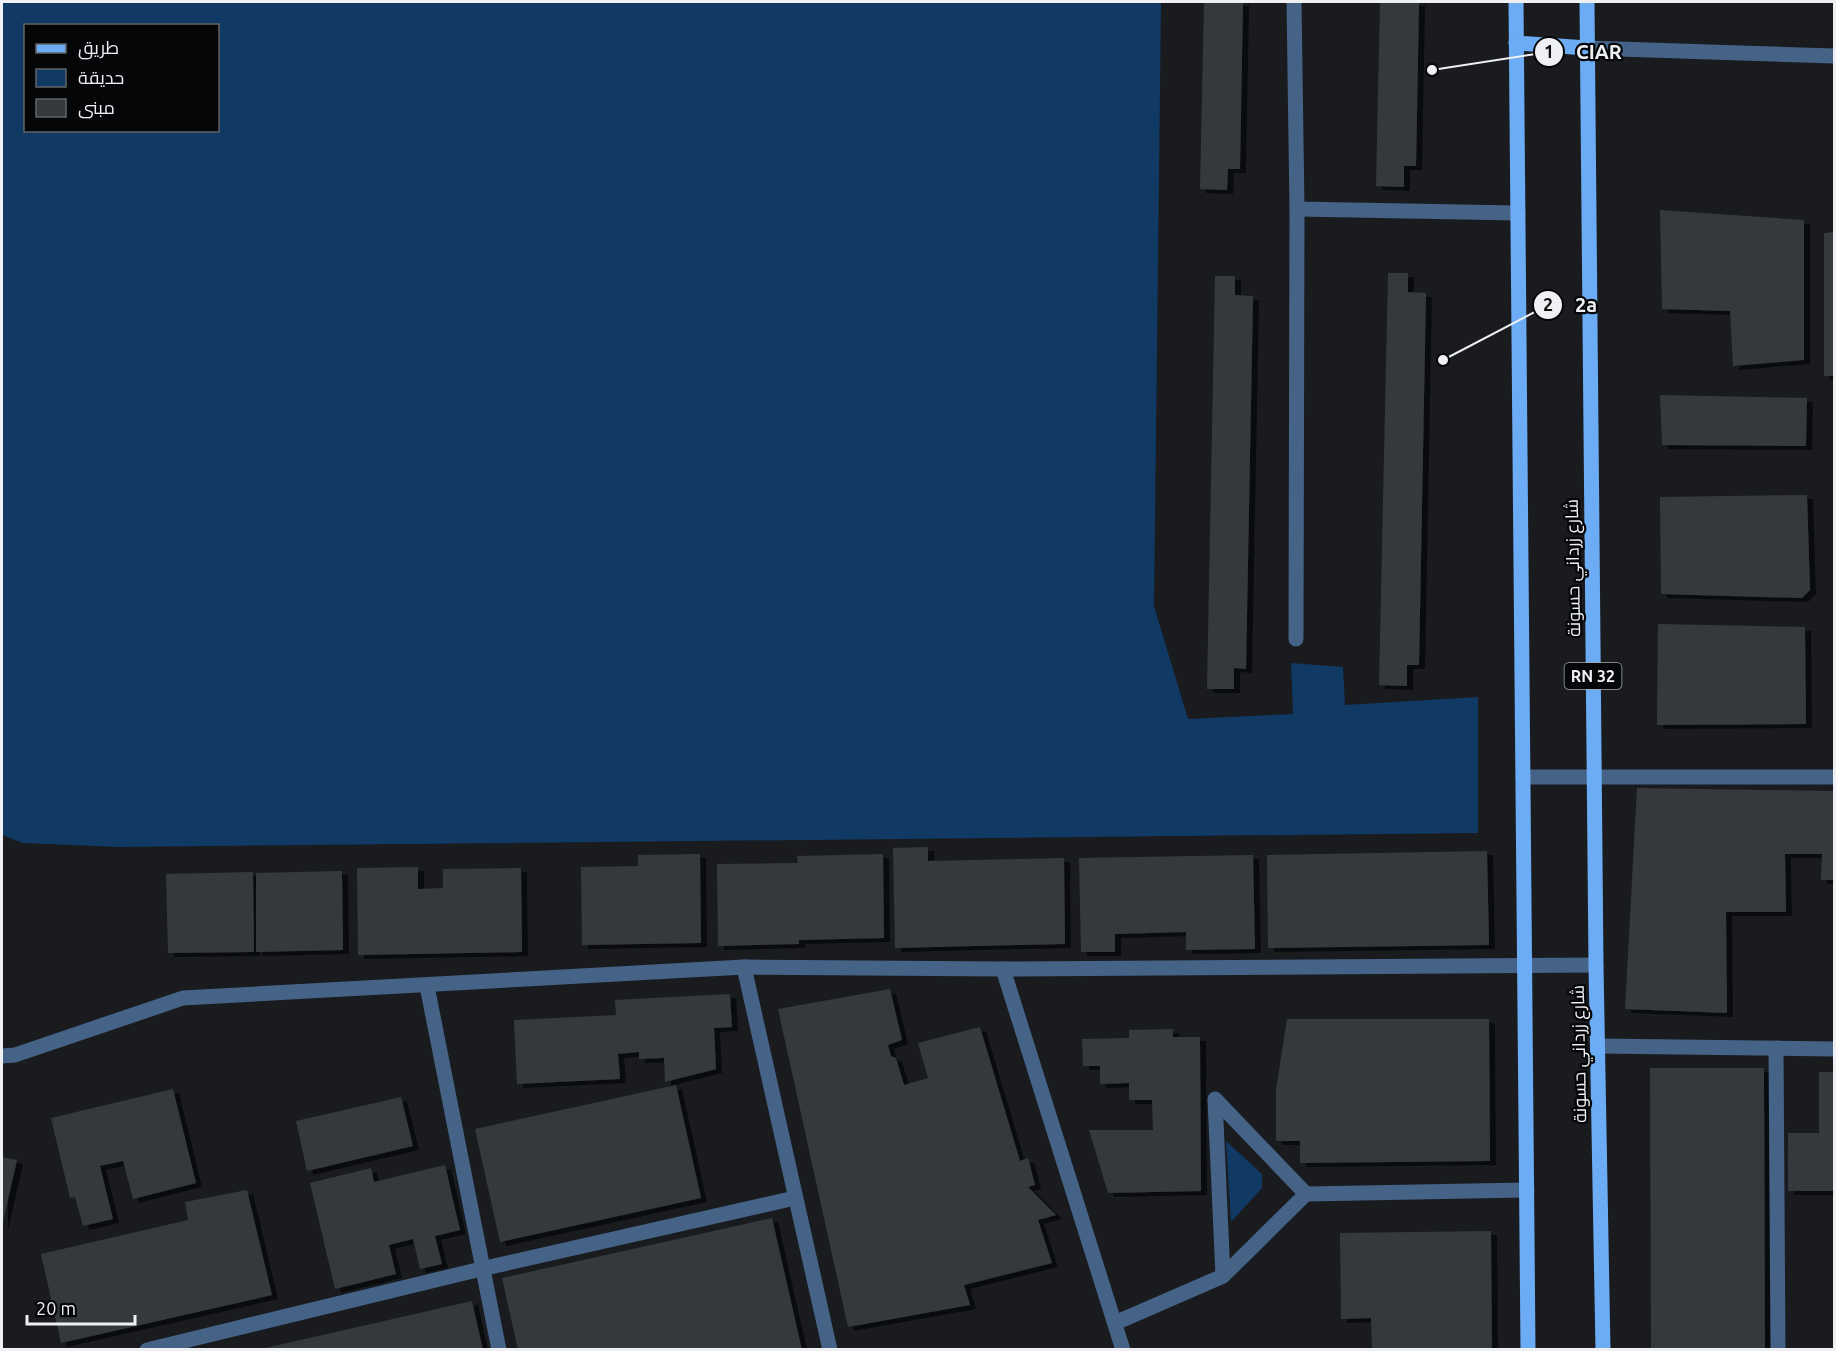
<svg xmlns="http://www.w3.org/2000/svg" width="1836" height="1351" font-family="Ubuntu,Cairo,sans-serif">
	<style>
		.green { fill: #103964; fill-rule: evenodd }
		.building { fill: #36393d; filter: url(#shadow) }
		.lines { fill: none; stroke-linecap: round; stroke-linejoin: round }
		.minor { stroke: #456386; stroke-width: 15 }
		.major { stroke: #6bacf5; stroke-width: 15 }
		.labels { text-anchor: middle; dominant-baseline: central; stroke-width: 4.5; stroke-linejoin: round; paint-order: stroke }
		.shield { fill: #050607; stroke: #a8aaac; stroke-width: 1.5 }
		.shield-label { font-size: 16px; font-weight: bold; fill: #eef0f3 }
		.street-label { font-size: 18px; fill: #eef0f3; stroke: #050607 }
		.leader { fill: none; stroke: #eef0f3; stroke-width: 2 }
		.callout-dot { fill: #eef0f3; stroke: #050607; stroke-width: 2 }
		.mark-label { font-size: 18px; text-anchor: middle; font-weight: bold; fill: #111 }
		.callout-label { font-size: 20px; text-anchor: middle; font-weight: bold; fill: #eef0f3; stroke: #050607; stroke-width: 4.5; stroke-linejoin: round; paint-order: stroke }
	</style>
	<defs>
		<filter id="shadow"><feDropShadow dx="6" dy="4" stdDeviation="0" flood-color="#0009"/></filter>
	</defs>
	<rect width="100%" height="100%" fill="#191b1f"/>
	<g class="green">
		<path d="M2 2H1161L1154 606 1188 719 1293 714 1291 663 1343 667 1345 705 1478 697V833L119 847 23 843 2 835ZM26 26H218V130H26Z"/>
		<polygon points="1226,1141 1262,1174 1262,1188 1231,1222"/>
	</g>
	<g class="building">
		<polygon points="1204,2 1243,2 1240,169 1228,169 1227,190 1200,189"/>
		<polygon points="1380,2 1419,2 1416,166 1404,166 1404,187 1376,186"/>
		<polygon points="1660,210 1804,220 1804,360 1733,366 1730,311 1662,309"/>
		<polygon points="1834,232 1834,376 1824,376 1824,233"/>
		<polygon points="1388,273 1408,273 1408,292 1426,293 1419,665 1407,665 1407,686 1379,685"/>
		<polygon points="1215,276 1235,276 1235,295 1253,296 1246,669 1234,668 1234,689 1207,689"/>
		<polygon points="1660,395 1807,398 1806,446 1662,445"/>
		<polygon points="1807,495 1810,590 1802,598 1661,594 1660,497"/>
		<polygon points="1658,624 1805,627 1806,724 1657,725"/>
		<polygon points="1637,788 1834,791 1834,880 1821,880 1822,854 1785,854 1786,912 1726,912 1727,1013 1625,1009"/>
		<polygon points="928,847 928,861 1064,858 1065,944 895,948 893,848"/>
		<polygon points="1487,851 1489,945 1268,948 1267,855"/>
		<polygon points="700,854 701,943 582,945 581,867 638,866 638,855"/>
		<polygon points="883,854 884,938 799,940 799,944 718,946 717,864 798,863 797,856"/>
		<polygon points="1253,855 1255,949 1186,950 1186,932 1115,934 1115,952 1081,952 1079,858"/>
		<polygon points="418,867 418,889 443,888 443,869 521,868 522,952 358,955 357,868"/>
		<polygon points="342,871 343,950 256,952 256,873"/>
		<polygon points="253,872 254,952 168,953 166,874"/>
		<polygon points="890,989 902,1040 888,1045 891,1056 896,1058 904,1085 928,1078 918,1043 980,1027 1020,1161 1028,1158 1035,1185 1028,1187 1056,1215 1038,1220 1052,1263 964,1285 970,1305 848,1327 778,1009"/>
		<polygon points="730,994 732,1027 714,1028 716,1069 665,1082 664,1058 639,1059 639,1052 618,1054 620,1079 517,1084 514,1020 616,1015 615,1000"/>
		<polygon points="1287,1019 1489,1019 1490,1161 1300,1163 1300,1141 1276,1141 1276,1090"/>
		<polygon points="1173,1029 1173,1037 1200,1037 1201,1191 1108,1193 1089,1130 1153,1130 1152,1100 1129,1100 1129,1083 1100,1084 1100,1066 1083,1066 1082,1039 1129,1038 1129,1030"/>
		<polygon points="1650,1068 1764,1068 1765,1350 1651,1350"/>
		<polygon points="1819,1072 1834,1072 1834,1191 1788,1191 1788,1133 1819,1133"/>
		<polygon points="676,1085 701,1198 500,1242 475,1129"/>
		<polygon points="173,1089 196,1183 133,1199 123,1161 100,1166 113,1219 83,1226 75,1197 70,1198 51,1118"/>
		<polygon points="401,1097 413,1146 307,1171 296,1121"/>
		<polygon points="2,1157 17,1160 2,1226"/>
		<polygon points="445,1165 460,1230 435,1236 442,1264 420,1269 413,1239 389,1245 396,1274 335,1289 310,1183 371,1168 374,1182"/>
		<polygon points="247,1190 272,1295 61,1343 41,1254 188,1220 185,1202"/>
		<polygon points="772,1218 802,1350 518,1350 502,1278"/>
		<polygon points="1491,1231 1492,1350 1372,1350 1371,1318 1341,1319 1340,1233"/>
		<polygon points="472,1301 483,1350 261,1350 261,1349"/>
	</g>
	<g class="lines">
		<g class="minor">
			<polyline points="1294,2 1297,209 1296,639"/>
			<polyline points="1587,48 1834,56"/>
			<polyline points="1297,209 1518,213"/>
			<polyline points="1523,777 1834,777"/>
			<polyline points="744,967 830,1350"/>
			<polyline points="1003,969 1123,1350"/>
			<polyline points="427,986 499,1350"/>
			<polyline points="1598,1046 1834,1049"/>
			<polyline points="1776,1048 1778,1350"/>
			<polyline points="2,1056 15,1055 183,998 744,967 1003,969 1596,965"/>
			<polyline points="1223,1276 1215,1099 1306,1194"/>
			<polyline points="1115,1323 1223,1276 1306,1194 1527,1190"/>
			<polyline points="147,1350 481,1269 795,1198"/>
		</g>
		<g class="major">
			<polyline points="1516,2 1528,1350"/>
			<polyline points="1587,2 1596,965 1603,1350"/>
			<polyline points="1516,43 1587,48"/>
		</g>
	</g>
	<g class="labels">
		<rect class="shield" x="1564.5" y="663" width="57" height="26" rx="4.5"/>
		<g class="shield-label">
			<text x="1593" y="676">RN 32</text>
		</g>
		<g class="street-label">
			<text transform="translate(1572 568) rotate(-91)">شارع زرداني حسونة</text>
			<text transform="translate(1578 1054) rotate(-91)">شارع زرداني حسونة</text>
		</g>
	</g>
	<path class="leader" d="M1432 70L1549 52M1443 360L1548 305"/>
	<g class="callout-dot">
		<circle cx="1432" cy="70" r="6"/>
		<circle cx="1443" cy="360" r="6"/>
		<circle cx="1549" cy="52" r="15"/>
		<circle cx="1548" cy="305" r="15"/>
	</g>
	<g class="mark-label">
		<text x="1549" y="58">1</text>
		<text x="1548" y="311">2</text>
	</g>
	<g class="callout-label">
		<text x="1599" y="59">CIAR</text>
		<text x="1586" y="312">2a</text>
	</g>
	<rect width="1836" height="1351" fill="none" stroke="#eef0f3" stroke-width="6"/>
	<rect x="24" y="24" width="195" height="108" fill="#050607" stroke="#626465" stroke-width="1.5"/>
	<rect x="36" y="44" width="30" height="9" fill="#6bacf5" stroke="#626465" stroke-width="1.5"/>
	<text x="78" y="54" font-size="18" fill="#eef0f3">طريق</text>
	<rect x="36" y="69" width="30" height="18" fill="#103964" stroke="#626465" stroke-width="1.5"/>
	<text x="78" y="84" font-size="18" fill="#eef0f3">حديقة</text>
	<rect x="36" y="99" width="30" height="18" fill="#36393d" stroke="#626465" stroke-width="1.5"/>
	<text x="78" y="114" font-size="18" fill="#eef0f3">مبنى</text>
	<path d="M27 1315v9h108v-9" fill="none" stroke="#eef0f3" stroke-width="3"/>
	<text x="36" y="1315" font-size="18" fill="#eef0f3" stroke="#050607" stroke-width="4.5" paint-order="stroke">20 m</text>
</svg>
